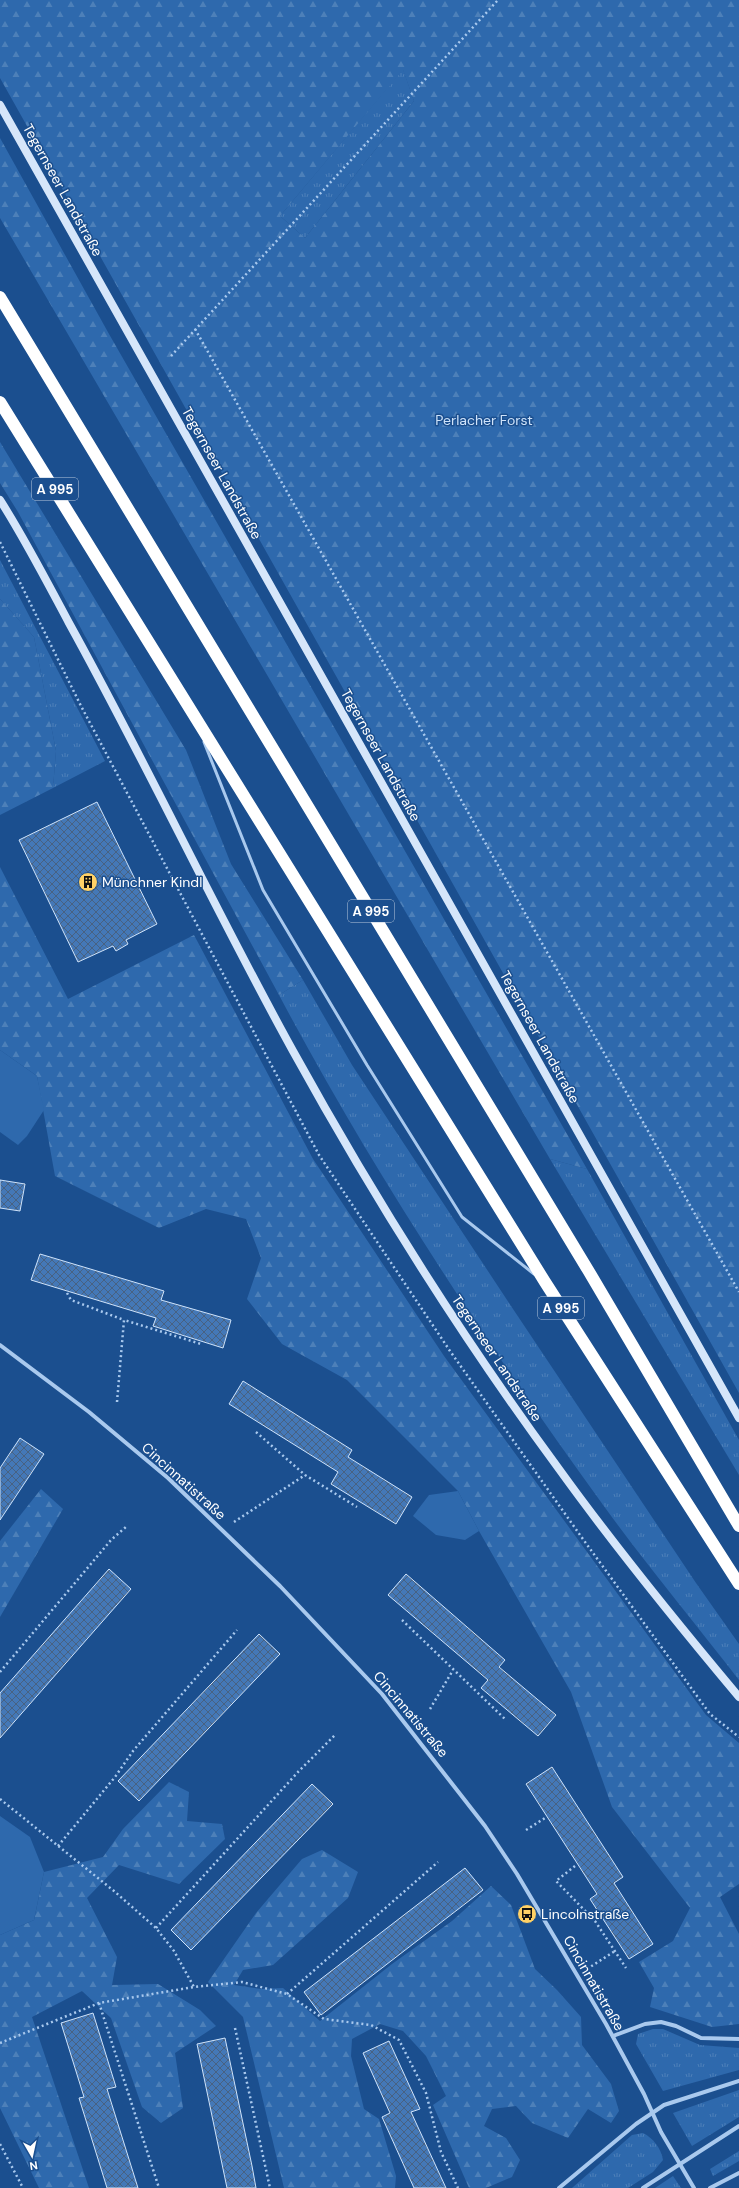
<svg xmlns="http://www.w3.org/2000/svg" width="739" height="2188" font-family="'DM Sans',sans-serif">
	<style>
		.grass { fill: url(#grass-tufts) }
		.forest { fill: url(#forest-firs); fill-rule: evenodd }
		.green { fill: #2e69ad }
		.building { fill: url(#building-cross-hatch); stroke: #cfe3fa }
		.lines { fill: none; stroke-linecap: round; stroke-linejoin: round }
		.path { stroke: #a9c9ee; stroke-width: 2.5; stroke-dasharray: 2 3; stroke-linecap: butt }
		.service { stroke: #a9c9ee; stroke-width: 3 }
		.minor { stroke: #a9c9ee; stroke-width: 4 }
		.secondary { stroke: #d6e6fa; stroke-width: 8 }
		.motorway { stroke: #fff; stroke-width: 12 }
		.labels { text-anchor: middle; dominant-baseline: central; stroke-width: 3; stroke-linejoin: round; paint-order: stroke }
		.shield { fill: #1b4f8f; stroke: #bbcadd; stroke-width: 1 }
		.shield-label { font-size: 13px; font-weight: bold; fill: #fff }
		.street-label { font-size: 14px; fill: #fff; stroke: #1b4f8f }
		.park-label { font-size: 14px; fill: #cfe3fa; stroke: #1b4f8f }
		.poi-label { font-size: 14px; fill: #fff; stroke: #1b4f8f; text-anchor: start }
	</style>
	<defs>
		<pattern id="grass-tufts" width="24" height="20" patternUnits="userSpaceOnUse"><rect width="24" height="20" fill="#2e69ad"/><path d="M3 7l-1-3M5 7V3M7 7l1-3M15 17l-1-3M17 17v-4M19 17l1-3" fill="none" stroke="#4d80b9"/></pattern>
		<pattern id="forest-firs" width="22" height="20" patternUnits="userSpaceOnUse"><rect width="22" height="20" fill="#2e69ad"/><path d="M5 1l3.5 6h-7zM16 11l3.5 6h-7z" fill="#4d80b9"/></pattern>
		<pattern id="building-cross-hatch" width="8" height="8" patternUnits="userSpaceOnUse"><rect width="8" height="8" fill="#4478b7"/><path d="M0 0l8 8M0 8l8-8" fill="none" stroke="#486282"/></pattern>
	</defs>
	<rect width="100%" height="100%" fill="#1b4f8f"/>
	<g class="grass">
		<polygon points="403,69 414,101 305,238 280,216"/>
		<polygon points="0,560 105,761 53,788 56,751 34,637 0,599"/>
		<path d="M303 980 352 1065 511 1306 696 1583 739 1644V1680C695 1623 649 1568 606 1509 487 1345 374 1174 279 995Z"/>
		<polygon points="550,1159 587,1169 739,1440 739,1475"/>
		<polygon points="653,2029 663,2029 700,2045 739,2048 739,2070 663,2091 636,2044 638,2034"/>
		<polygon points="739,2090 739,2117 692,2146 673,2113"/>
		<path d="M643 2133C653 2138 661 2148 663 2160L653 2172 628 2188H572L632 2135Z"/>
		<polygon points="739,2151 739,2161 713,2176 710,2169"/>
		<polygon points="673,2176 681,2188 655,2188"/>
	</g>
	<g class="forest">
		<path d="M0 0H739V1393L0 78ZM403 70 414 101 305 238 280 216Z"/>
		<polygon points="0,138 109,334 587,1169 550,1159 0,218"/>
		<polygon points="0,442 186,750 231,864 303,980 279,995 18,512 0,483"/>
		<polygon points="0,599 34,637 56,751 53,788 0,815"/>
		<polygon points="0,867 68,999 194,935 313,1159 444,1356 706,1715 739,1743 739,1884 720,1897 739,1934 739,2024 712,2027 650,2007 654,1988 639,1962 673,1941 690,1908 612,1807 571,1692 479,1531 458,1491 347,1380 282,1344 247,1299 261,1258 246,1219 206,1209 159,1228 55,1176 37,1076 0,1050"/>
		<polygon points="41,1489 63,1509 0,1617 0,1541"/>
		<polygon points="169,1782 189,1792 187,1821 222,1824 225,1839 179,1884 119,1865 87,1898 117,1957 112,1985 158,1984 200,2010 216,2026 175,2053 183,2108 161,2123 142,2107 111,2018 82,1991 32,2017 89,2188 39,2188 0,2108 0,1935 34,1920 44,1872 103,1857 123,1829"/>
		<polygon points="322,1850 358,1872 348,1898 273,1965 243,1970 234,1985 261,1989 283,1988 320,2021 392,1964 452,1921 491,1886 511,1905 535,1969 557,1990 581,2017 582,2045 611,2084 619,2111 611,2123 588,2109 568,2138 532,2123 516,2106 492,2109 484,2126 506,2138 520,2160 512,2177 486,2188 469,2188 433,2105 446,2096 426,2056 403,2031 380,2024 352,2039 351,2056 364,2109 379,2119 396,2176 395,2188 284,2188 243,2017 208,1982 256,1913 302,1859"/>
	</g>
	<g class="green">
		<polygon points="0,1050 37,1076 44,1110 27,1136 18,1145 0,1132"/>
		<polygon points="458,1491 479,1531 465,1540 436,1535 413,1516 429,1495"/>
		<polygon points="0,1816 30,1837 44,1872 34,1920 0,1935"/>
	</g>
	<g class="building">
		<polygon points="97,802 157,924 126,940 128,944 116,951 113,946 78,962 19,840"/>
		<polygon points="0,1180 25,1184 20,1211 0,1208"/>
		<polygon points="40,1254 164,1291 161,1300 231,1320 223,1348 153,1326 156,1318 31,1280"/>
		<polygon points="243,1381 352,1450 348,1457 412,1497 396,1524 331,1484 338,1472 229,1404"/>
		<polygon points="20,1438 44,1454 0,1520 0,1468"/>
		<polygon points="109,1569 131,1589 0,1738 0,1693"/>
		<polygon points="406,1574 505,1660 499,1667 556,1715 538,1736 481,1688 488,1680 388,1595"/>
		<polygon points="259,1634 280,1654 139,1801 118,1781"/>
		<polygon points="552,1767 623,1877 614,1883 653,1944 629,1959 590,1899 597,1894 526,1784"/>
		<polygon points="312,1784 333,1804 191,1950 171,1930"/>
		<polygon points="465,1868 483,1890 321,2015 304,1992"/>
		<polygon points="93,2013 116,2087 107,2089 138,2188 107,2188 79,2098 84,2097 61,2023"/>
		<polygon points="225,2038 252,2166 256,2188 227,2188 197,2044"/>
		<polygon points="389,2041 420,2109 411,2112 446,2188 414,2188 382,2117 390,2113 363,2053"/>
	</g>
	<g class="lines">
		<g class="path">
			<polyline points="195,329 739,1292"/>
			<polyline points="171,356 498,0"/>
			<polyline points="0,542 81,706 319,1155 450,1351 580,1535 710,1714 739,1737"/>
			<polyline points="67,1293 71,1300 124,1320"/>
			<polyline points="117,1402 124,1320 201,1344"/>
			<polyline points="256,1432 305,1475 357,1507"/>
			<polyline points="234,1522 305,1475"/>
			<polyline points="402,1620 506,1720"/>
			<polyline points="0,1672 111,1540 127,1526"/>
			<polyline points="430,1709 453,1670"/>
			<polyline points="0,1799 114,1891 156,1928 174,1951 194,1987 242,1982 287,1994 324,2019 371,2025 399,2040 426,2093 441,2152 458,2188"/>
			<polyline points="526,1830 545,1818"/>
			<polyline points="58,1846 115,1777 133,1751 237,1630"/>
			<polyline points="575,1866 556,1881 595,1921 626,1968"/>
			<polyline points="523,1917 529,1913"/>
			<polyline points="156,1928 298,1772 336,1734"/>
			<polyline points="587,1969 615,1951"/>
			<polyline points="287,1994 438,1862"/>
			<polyline points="99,2003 159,2188"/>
			<polyline points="235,2028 270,2188"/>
			<polyline points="0,2043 99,2003 194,1987"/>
			<polyline points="0,2144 23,2188"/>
		</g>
		<polyline class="service" points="204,742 263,890 367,1065 462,1217 534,1274"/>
		<g class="minor">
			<polyline points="0,1345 89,1412 168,1478 280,1586 382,1694 485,1826 517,1874 606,2024 644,2094 661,2132 694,2188"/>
			<polyline points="613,2036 645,2024 661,2022 676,2026 701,2038 739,2039"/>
			<polyline points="559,2188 636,2124 664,2105 739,2081"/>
			<polyline points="643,2188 739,2126"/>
			<polyline points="710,2188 739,2173"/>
		</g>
		<g class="secondary">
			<polyline points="0,105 739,1418"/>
			<path d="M0 500C25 539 47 582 69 623 147 764 215 910 293 1051 373 1196 461 1336 559 1469 616 1548 677 1623 739 1697"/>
		</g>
		<g class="motorway">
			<polyline points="0,297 588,1270 739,1526"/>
			<polyline points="0,402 545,1282 739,1584"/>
		</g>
	</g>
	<defs>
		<symbol id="building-disc" viewBox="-11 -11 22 22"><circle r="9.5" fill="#ffd166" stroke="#1b4f8f"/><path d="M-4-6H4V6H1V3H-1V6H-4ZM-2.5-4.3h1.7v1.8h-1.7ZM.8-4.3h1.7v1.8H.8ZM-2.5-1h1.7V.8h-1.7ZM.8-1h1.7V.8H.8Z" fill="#111"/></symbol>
		<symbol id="bus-disc" viewBox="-11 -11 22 22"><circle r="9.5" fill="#ffd166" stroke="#1b4f8f"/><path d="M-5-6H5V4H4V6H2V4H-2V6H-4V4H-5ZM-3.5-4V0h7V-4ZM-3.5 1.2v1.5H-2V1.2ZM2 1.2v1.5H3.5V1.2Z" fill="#111"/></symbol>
	</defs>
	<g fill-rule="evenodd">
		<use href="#building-disc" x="77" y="871" width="22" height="22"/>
		<use href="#bus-disc" x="516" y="1903" width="22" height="22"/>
	</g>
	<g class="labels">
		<g class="shield">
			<rect x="32" y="478" width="46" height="22" rx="3"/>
			<rect x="348" y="900" width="46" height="22" rx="3"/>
			<rect x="538" y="1297" width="46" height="22" rx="3"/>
		</g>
		<g class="shield-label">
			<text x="55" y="489">A 995</text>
			<text x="371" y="911">A 995</text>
			<text x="561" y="1308">A 995</text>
		</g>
		<g class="street-label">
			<text transform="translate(63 190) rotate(61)">Tegernseer Landstraße</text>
			<text transform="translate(222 473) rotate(61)">Tegernseer Landstraße</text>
			<text transform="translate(381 755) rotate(61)">Tegernseer Landstraße</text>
			<text transform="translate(540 1037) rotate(61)">Tegernseer Landstraße</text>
			<text transform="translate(497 1358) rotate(56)">Tegernseer Landstraße</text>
			<text transform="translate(184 1481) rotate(42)">Cincinnatistraße</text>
			<text transform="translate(411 1714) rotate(50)">Cincinnatistraße</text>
			<text transform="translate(594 1983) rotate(60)">Cincinnatistraße</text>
		</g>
		<g class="park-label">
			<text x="484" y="420">Perlacher Forst</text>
		</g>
		<g class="poi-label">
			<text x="102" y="882">Münchner Kindl</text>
			<text x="541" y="1914">Lincolnstraße</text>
		</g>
	</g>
	<g transform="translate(32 2156) rotate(171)" stroke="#1b4f8f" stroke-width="3" paint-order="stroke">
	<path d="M0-3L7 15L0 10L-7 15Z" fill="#ffffff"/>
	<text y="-6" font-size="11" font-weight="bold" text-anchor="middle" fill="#ffffff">N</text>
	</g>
</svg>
